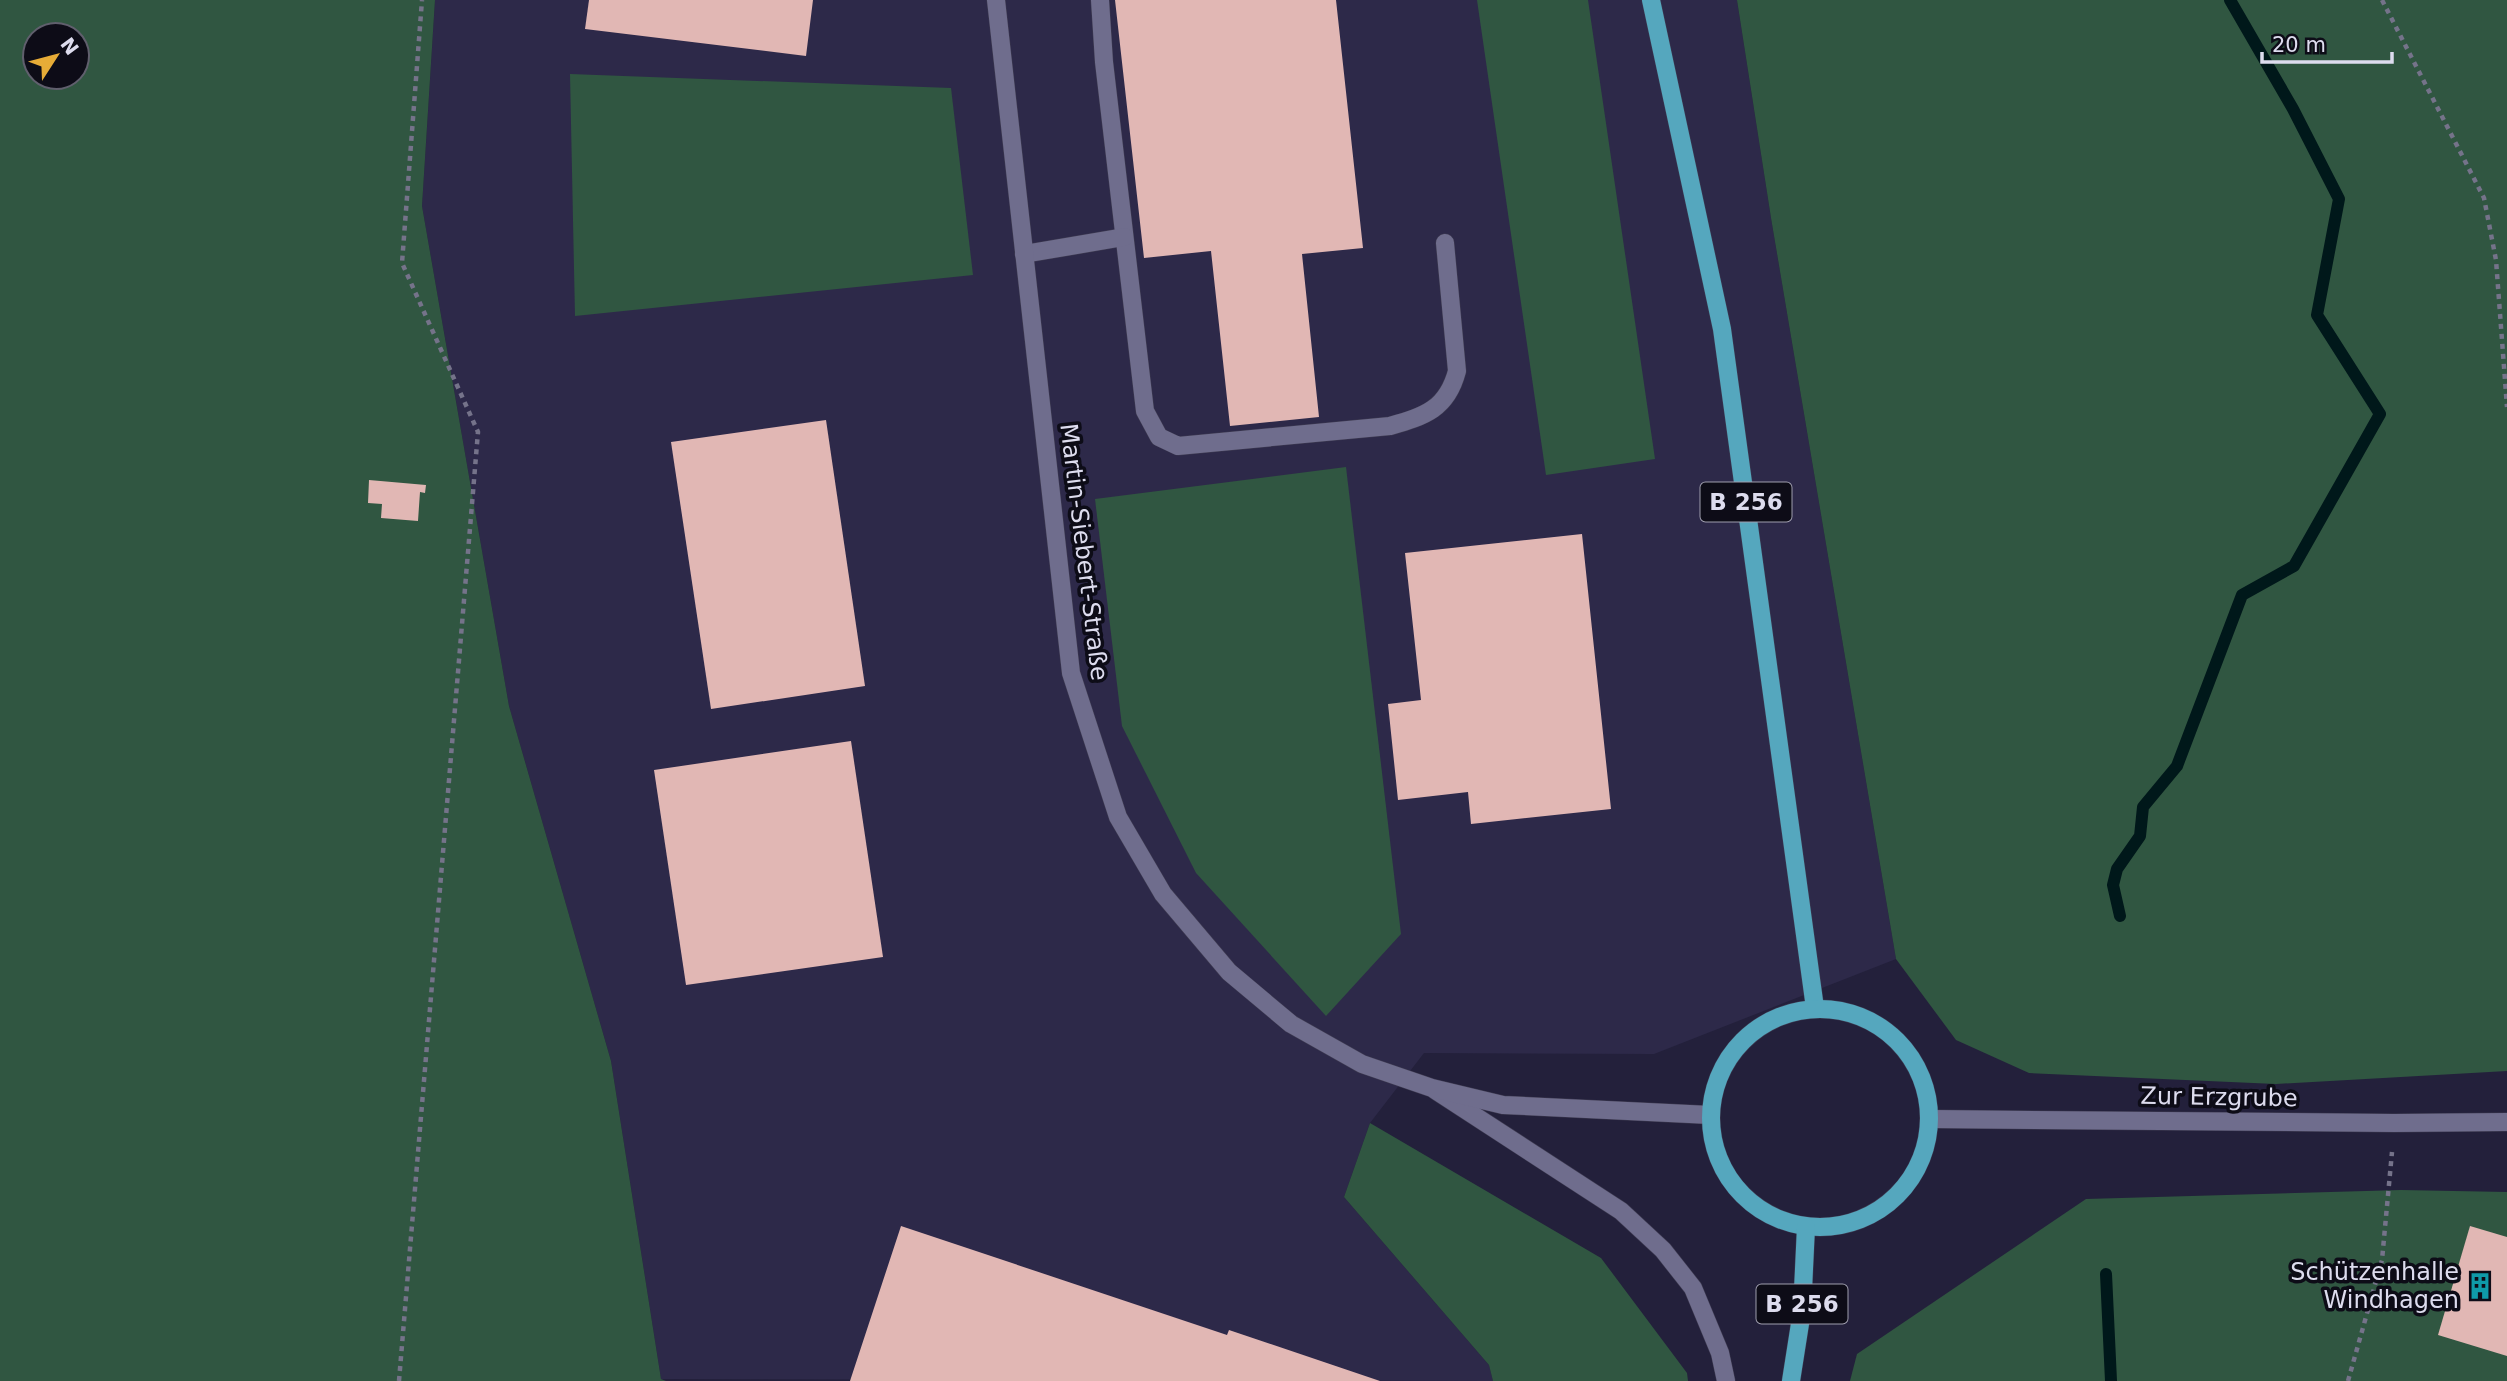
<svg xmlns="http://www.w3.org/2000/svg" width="2507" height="1381" font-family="'DejaVu Sans',sans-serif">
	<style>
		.built { fill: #2d2949 }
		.green { fill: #305641; fill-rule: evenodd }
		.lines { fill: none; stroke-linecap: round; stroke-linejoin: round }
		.stream { stroke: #00181a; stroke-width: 12 }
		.building { fill: #e1b7b4 }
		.service-casing { stroke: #3f3c52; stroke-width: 19 }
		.minor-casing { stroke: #3f3c52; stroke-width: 19 }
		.primary-casing { stroke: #3f3c52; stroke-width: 19 }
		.path { stroke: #75738a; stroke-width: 4.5; stroke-dasharray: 5 5; stroke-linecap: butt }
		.service { stroke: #6f6d8d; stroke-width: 18 }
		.minor { stroke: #6f6d8d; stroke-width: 18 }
		.primary { stroke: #55a7be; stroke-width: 18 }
		.labels { text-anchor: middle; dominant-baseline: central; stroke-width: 7; stroke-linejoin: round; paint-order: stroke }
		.shield { fill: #0d0c17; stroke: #9f9eae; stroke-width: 2 }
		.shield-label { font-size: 23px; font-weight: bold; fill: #dddcee }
		.street-label { font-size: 24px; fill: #dddcee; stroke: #0d0c17 }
		.poi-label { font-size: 24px; fill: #dddcee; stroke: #0d0c17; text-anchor: end }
	</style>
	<rect width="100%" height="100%" fill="#23203b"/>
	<polygon class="built" points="435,0 1737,0 1771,218 1896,959 1654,1054 1424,1053 1370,1123 1344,1197 1489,1365 1493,1381 661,1379 611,1061 509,706 422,206"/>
	<g class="green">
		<path d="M0 0H435L422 206 509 706 611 1061 661 1379 666 1381H0ZM35 35H77V77H35Z"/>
		<polygon points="1477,0 1588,0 1655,459 1546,475"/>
		<polygon points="1737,0 2507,0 2507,1071 2276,1084 2029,1073 1956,1040 1896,959 1771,218"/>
		<polygon points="570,74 951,88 973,275 575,316"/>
		<polygon points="1346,467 1401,934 1326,1016 1196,873 1122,726 1095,499"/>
		<polygon points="1370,1123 1601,1258 1687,1373 1688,1381 1493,1381 1489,1365 1344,1197"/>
		<polygon points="2401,1190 2507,1192 2507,1381 1850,1381 1857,1354 2086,1199"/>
	</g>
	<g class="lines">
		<g class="stream">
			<polyline points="2120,916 2113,885 2117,869 2140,836 2143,807 2177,766 2242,595 2294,566 2380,414 2317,315 2339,199 2293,109 2230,0"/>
			<polyline points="2106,1274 2111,1381"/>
		</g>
	</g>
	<g class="building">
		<polygon points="589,0 813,0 806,56 585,29"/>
		<polygon points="1115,0 1336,0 1363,248 1302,254 1319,417 1230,426 1211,251 1144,258"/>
		<polygon points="826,420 865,686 711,709 671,442"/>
		<polygon points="369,480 426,485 425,493 420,492 418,521 381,518 382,504 368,503"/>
		<polygon points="1582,534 1611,809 1471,824 1468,792 1398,800 1388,704 1421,700 1405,553"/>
		<polygon points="851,741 883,957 686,985 654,770"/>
		<polygon points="901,1226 1227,1335 1229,1330 1380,1381 850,1381"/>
		<polygon points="2470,1226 2507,1237 2507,1356 2438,1335"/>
	</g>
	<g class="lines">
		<defs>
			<g id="service">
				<path d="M1100 0 1104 62 1145 411 1159 437 1178 446 1390 426C1425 416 1447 409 1457 371L1445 243"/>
				<polyline points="1024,254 1124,237"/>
				<polyline points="1435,1090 1621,1211 1663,1250 1693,1288 1720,1353 1726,1381"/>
			</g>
			<g id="minor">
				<polyline points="996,0 1071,673 1118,817 1163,894 1229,972 1291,1024 1362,1064 1432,1088 1503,1105 1710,1115"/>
				<polyline points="1930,1119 2394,1123 2507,1122"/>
			</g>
			<g id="primary">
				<polyline points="1651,0 1722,329 1815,1008"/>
				<circle cx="1820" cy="1118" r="109"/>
				<polyline points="1791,1381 1802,1311 1806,1227"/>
			</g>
		</defs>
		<use href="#service" class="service-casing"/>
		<use href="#minor" class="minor-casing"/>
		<use href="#primary" class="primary-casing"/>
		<g class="path">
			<polyline points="2382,0 2484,198 2496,260 2507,407"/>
			<polyline points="399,1381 478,432 402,263 422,0"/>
			<polyline points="2348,1381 2382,1260 2392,1152"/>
		</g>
		<use href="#service" class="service"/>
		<use href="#minor" class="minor"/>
		<use href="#primary" class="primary"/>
	</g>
	<defs>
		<symbol id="building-bare" viewBox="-9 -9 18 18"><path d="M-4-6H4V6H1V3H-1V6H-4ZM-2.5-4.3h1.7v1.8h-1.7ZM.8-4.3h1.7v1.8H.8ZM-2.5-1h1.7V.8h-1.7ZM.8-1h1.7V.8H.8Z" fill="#0f9aa8" stroke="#0d0c17" stroke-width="2.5" paint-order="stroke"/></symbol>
	</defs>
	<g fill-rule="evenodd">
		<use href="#building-bare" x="2461" y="1267" width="38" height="38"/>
	</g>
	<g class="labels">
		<g class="shield">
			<rect x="1700.5" y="482.5" width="91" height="39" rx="5"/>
			<rect x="1756.5" y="1284.5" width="91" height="39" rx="5"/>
		</g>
		<g class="shield-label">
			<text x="1746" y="502">B 256</text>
			<text x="1802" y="1304">B 256</text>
		</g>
		<g class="street-label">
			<text transform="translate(1084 552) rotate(83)">Martin-Siebert-Straße</text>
			<text transform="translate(2219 1097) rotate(1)">Zur Erzgrube</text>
		</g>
		<g class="poi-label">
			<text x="2459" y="1272">Schützenhalle<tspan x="2459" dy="28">Windhagen</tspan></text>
		</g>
	</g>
	<g transform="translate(56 56) rotate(54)"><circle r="33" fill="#0d0c17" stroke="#605f6d" stroke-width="2"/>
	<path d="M0-5L12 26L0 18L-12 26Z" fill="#e7ac37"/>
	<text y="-10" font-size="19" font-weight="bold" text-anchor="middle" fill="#dddcee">N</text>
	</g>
	<path d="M2262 52v10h130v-10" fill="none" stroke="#dddcee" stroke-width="3.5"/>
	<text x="2272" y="52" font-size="21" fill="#dddcee" stroke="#0d0c17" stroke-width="5" paint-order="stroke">20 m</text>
</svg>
